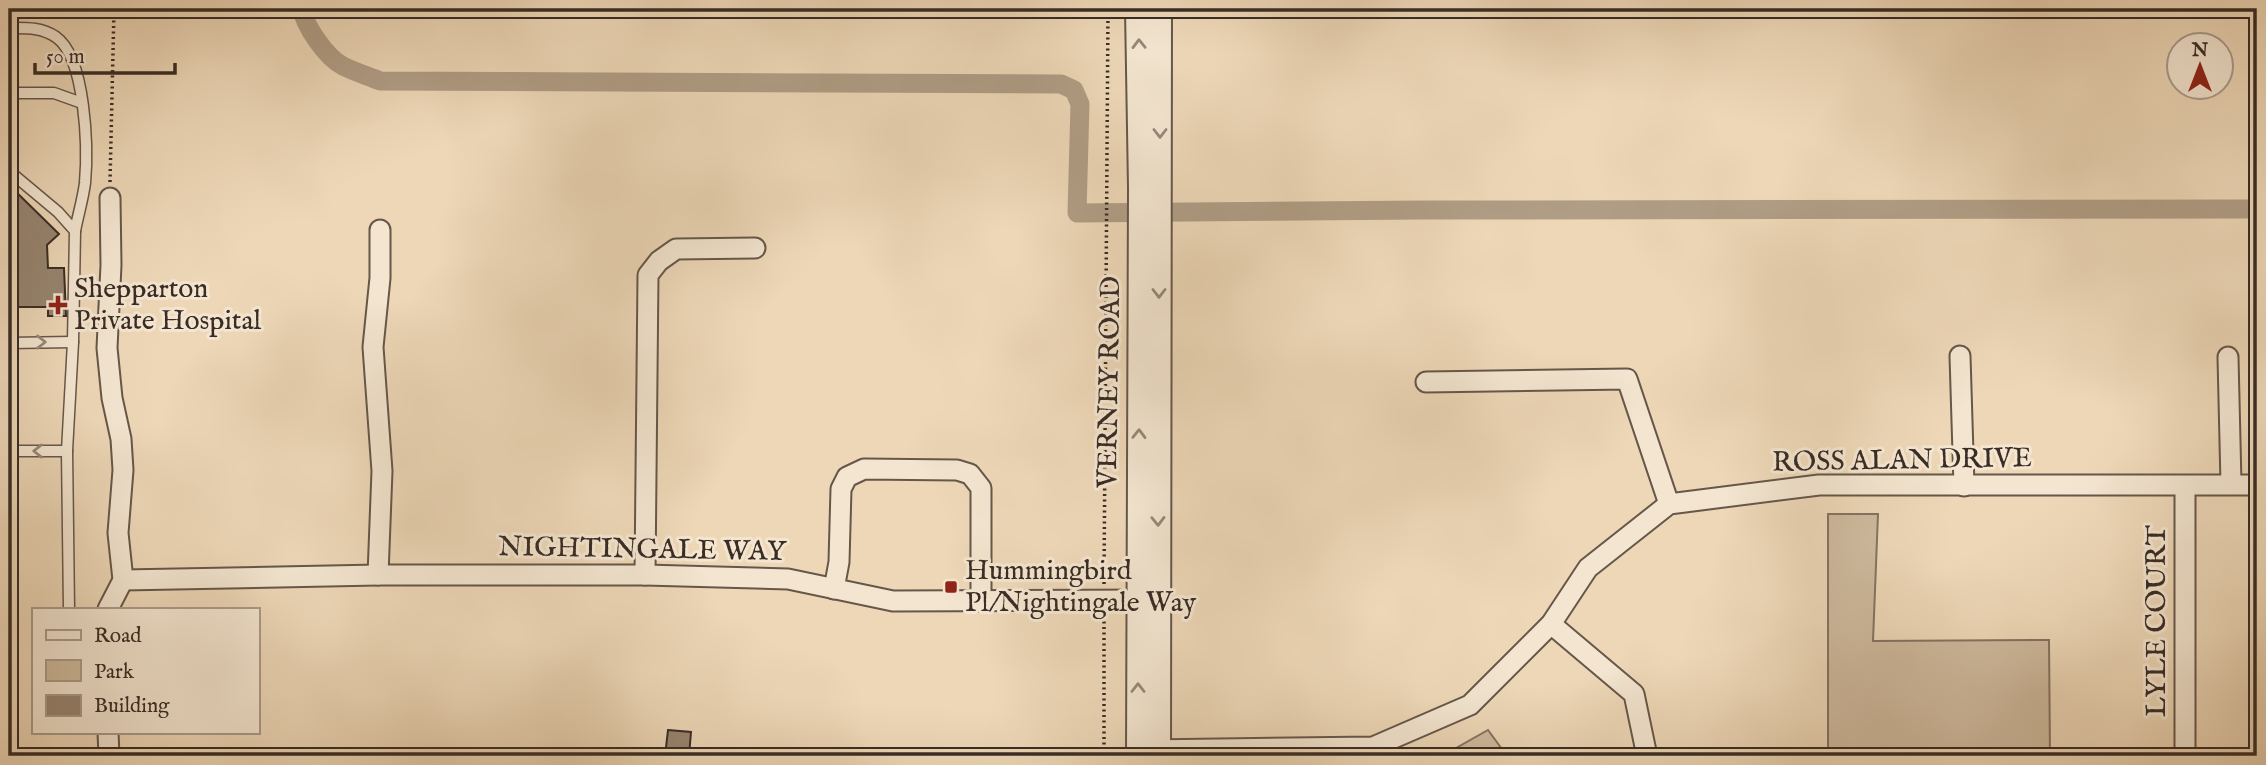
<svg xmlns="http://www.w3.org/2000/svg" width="2266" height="765" font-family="'IM FELL English',serif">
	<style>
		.green { fill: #ceba9e; stroke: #847362; stroke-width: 2 }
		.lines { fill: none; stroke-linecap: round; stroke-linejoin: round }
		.canal { stroke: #b09d85; stroke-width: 19 }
		.building { fill: #978571; stroke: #392c25; stroke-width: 2 }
		.service-casing { stroke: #66574a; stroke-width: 13 }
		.minor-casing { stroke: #66574a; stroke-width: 23 }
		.tertiary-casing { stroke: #66574a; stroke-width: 28 }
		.path { stroke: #392c25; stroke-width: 3.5; stroke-dasharray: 2 3.5; stroke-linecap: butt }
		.service { stroke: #f3e5d0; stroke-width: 10 }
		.minor { stroke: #f3e5d0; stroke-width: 19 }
		.tertiary { stroke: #f3e5d0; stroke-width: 24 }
		.oneway { stroke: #96887a }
		.poi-dot { fill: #8f2418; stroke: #f3e5d0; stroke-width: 2.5 }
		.labels { text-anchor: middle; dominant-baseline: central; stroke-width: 6; stroke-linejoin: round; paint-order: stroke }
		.poi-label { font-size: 28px; fill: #392c25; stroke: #f3e5d0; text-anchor: start }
		.street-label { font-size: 28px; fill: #392c25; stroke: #f3e5d0 }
	</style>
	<rect width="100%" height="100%" fill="#edd7b7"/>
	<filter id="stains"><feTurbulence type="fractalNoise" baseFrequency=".00286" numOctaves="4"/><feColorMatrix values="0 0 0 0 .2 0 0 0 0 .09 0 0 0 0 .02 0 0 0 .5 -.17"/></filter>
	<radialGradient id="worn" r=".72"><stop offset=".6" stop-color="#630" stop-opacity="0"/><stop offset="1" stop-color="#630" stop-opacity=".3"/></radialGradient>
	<g class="green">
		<polygon points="1828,514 1878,514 1873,641 2049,640 2050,756 1828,756"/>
		<polygon points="1488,730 1507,756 1442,756"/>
	</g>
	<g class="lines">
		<path class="canal" d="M302 9C305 27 327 58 343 66 355 72 368 76 380 81L1061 84 1074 90 1080 104 1077 213 1423 210 2257 209"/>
	</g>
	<g class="building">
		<polygon points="9,185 59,234 47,245 48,268 64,268 66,316 48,316 48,307 9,307"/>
		<polygon points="668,730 691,732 689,756 665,756"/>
	</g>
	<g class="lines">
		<defs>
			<g id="service">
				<path d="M9 28C26 28 41 27 56 37 86 58 88 149 85 183 83 199 78 215 75 231"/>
				<polyline points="9,93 54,93 82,103"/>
				<polyline points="9,171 58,212 75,231 73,342 67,451 69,609"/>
				<polyline points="9,343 73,342"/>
				<polyline points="9,451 67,451"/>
			</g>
			<g id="minor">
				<polyline points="1960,356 1964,486"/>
				<polyline points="2228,357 2231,484"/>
				<polyline points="1426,382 1627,379 1669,504"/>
				<polyline points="378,575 382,471 373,347 380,278 380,230"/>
				<polyline points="645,575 648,275 659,261 676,249 755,248"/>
				<polyline points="123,580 378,575 645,575 788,579 893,601 1152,600"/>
				<polyline points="834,589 839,562 841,489 847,477 864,469 957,470 970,474 981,488 981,601"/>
				<polyline points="108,609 123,580 118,533 123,470 121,439 112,398 107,348 111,265 110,198"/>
				<polyline points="1551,624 1634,694 1647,756"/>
				<polyline points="108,732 109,756"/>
				<polyline points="1147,750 1373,747 1470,705 1551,624 1588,568 1669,504 1819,485 2257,485"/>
				<polyline points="2185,756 2185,486"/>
			</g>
			<g id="tertiary">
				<polyline points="1138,9 1141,188 1139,756"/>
				<polyline points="1158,756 1159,9"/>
			</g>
		</defs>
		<use href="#service" class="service-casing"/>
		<use href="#minor" class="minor-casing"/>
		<use href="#tertiary" class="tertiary-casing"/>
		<g class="path">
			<polyline points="110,182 114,9"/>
			<polyline points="1104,584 1108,9"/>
			<polyline points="1104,616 1104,756"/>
		</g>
		<use href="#service" class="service"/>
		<use href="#minor" class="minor"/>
		<use href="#tertiary" class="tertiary"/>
	</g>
	<defs><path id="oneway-chevron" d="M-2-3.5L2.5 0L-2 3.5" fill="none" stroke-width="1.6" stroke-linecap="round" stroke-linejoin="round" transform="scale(1.75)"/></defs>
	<g class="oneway">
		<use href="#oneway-chevron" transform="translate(1139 44) rotate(-91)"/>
		<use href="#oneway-chevron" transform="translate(1160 133) rotate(90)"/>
		<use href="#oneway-chevron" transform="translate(1159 293) rotate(90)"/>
		<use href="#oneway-chevron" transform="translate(41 342)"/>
		<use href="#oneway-chevron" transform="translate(1139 434) rotate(-89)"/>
		<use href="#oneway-chevron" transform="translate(38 451) rotate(-180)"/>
		<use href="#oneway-chevron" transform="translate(1158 521) rotate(89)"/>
		<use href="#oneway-chevron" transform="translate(1138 688) rotate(-90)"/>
	</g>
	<g class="poi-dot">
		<path d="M54.5 294.5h7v7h7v7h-7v7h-7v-7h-7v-7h7z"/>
		<rect x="944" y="580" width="14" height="14" rx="3.5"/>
	</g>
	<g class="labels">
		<g class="poi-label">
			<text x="74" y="289">Shepparton<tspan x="74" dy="32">Private Hospital</tspan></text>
			<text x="965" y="571">Hummingbird<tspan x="965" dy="32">Pl/Nightingale Way</tspan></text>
		</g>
		<g class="street-label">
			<text transform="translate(1110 382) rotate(-89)">VERNEY ROAD</text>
			<text transform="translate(1902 461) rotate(-1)">ROSS ALAN DRIVE</text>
			<text transform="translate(642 550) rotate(1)">NIGHTINGALE WAY</text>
			<text transform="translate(2157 621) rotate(-90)">LYLE COURT</text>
		</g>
	</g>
	<rect width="2266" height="765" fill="none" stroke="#edd7b7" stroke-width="35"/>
	<rect x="10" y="10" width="2245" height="744" fill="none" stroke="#392c25" stroke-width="3.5"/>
	<rect x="18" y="18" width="2231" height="730" fill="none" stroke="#392c25" stroke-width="2"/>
	<rect x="32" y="608" width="228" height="126" fill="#f3e5d0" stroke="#a99b8c" stroke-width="2"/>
	<rect x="46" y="630" width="35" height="10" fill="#f3e5d0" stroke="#a99b8c" stroke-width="2"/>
	<text x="94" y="642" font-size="21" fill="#392c25">Road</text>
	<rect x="46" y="660" width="35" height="21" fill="#ceba9e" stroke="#a99b8c" stroke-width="2"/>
	<text x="94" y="678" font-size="21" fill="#392c25">Park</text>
	<rect x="46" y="695" width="35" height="21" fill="#978571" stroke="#a99b8c" stroke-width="2"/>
	<text x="94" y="712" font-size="21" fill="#392c25">Building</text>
	<g transform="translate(2200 66)"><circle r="33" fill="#f3e5d0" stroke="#a99b8c" stroke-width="2"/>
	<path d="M0-5L12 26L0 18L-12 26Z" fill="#8f2418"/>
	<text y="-10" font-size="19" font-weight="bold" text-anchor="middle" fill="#392c25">N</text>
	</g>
	<path d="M35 63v10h140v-10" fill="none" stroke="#392c25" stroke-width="3.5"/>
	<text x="46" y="63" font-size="21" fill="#392c25" stroke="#f3e5d0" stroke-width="5" paint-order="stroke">50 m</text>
	<rect width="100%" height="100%" filter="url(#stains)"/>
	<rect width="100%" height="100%" fill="url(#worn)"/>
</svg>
